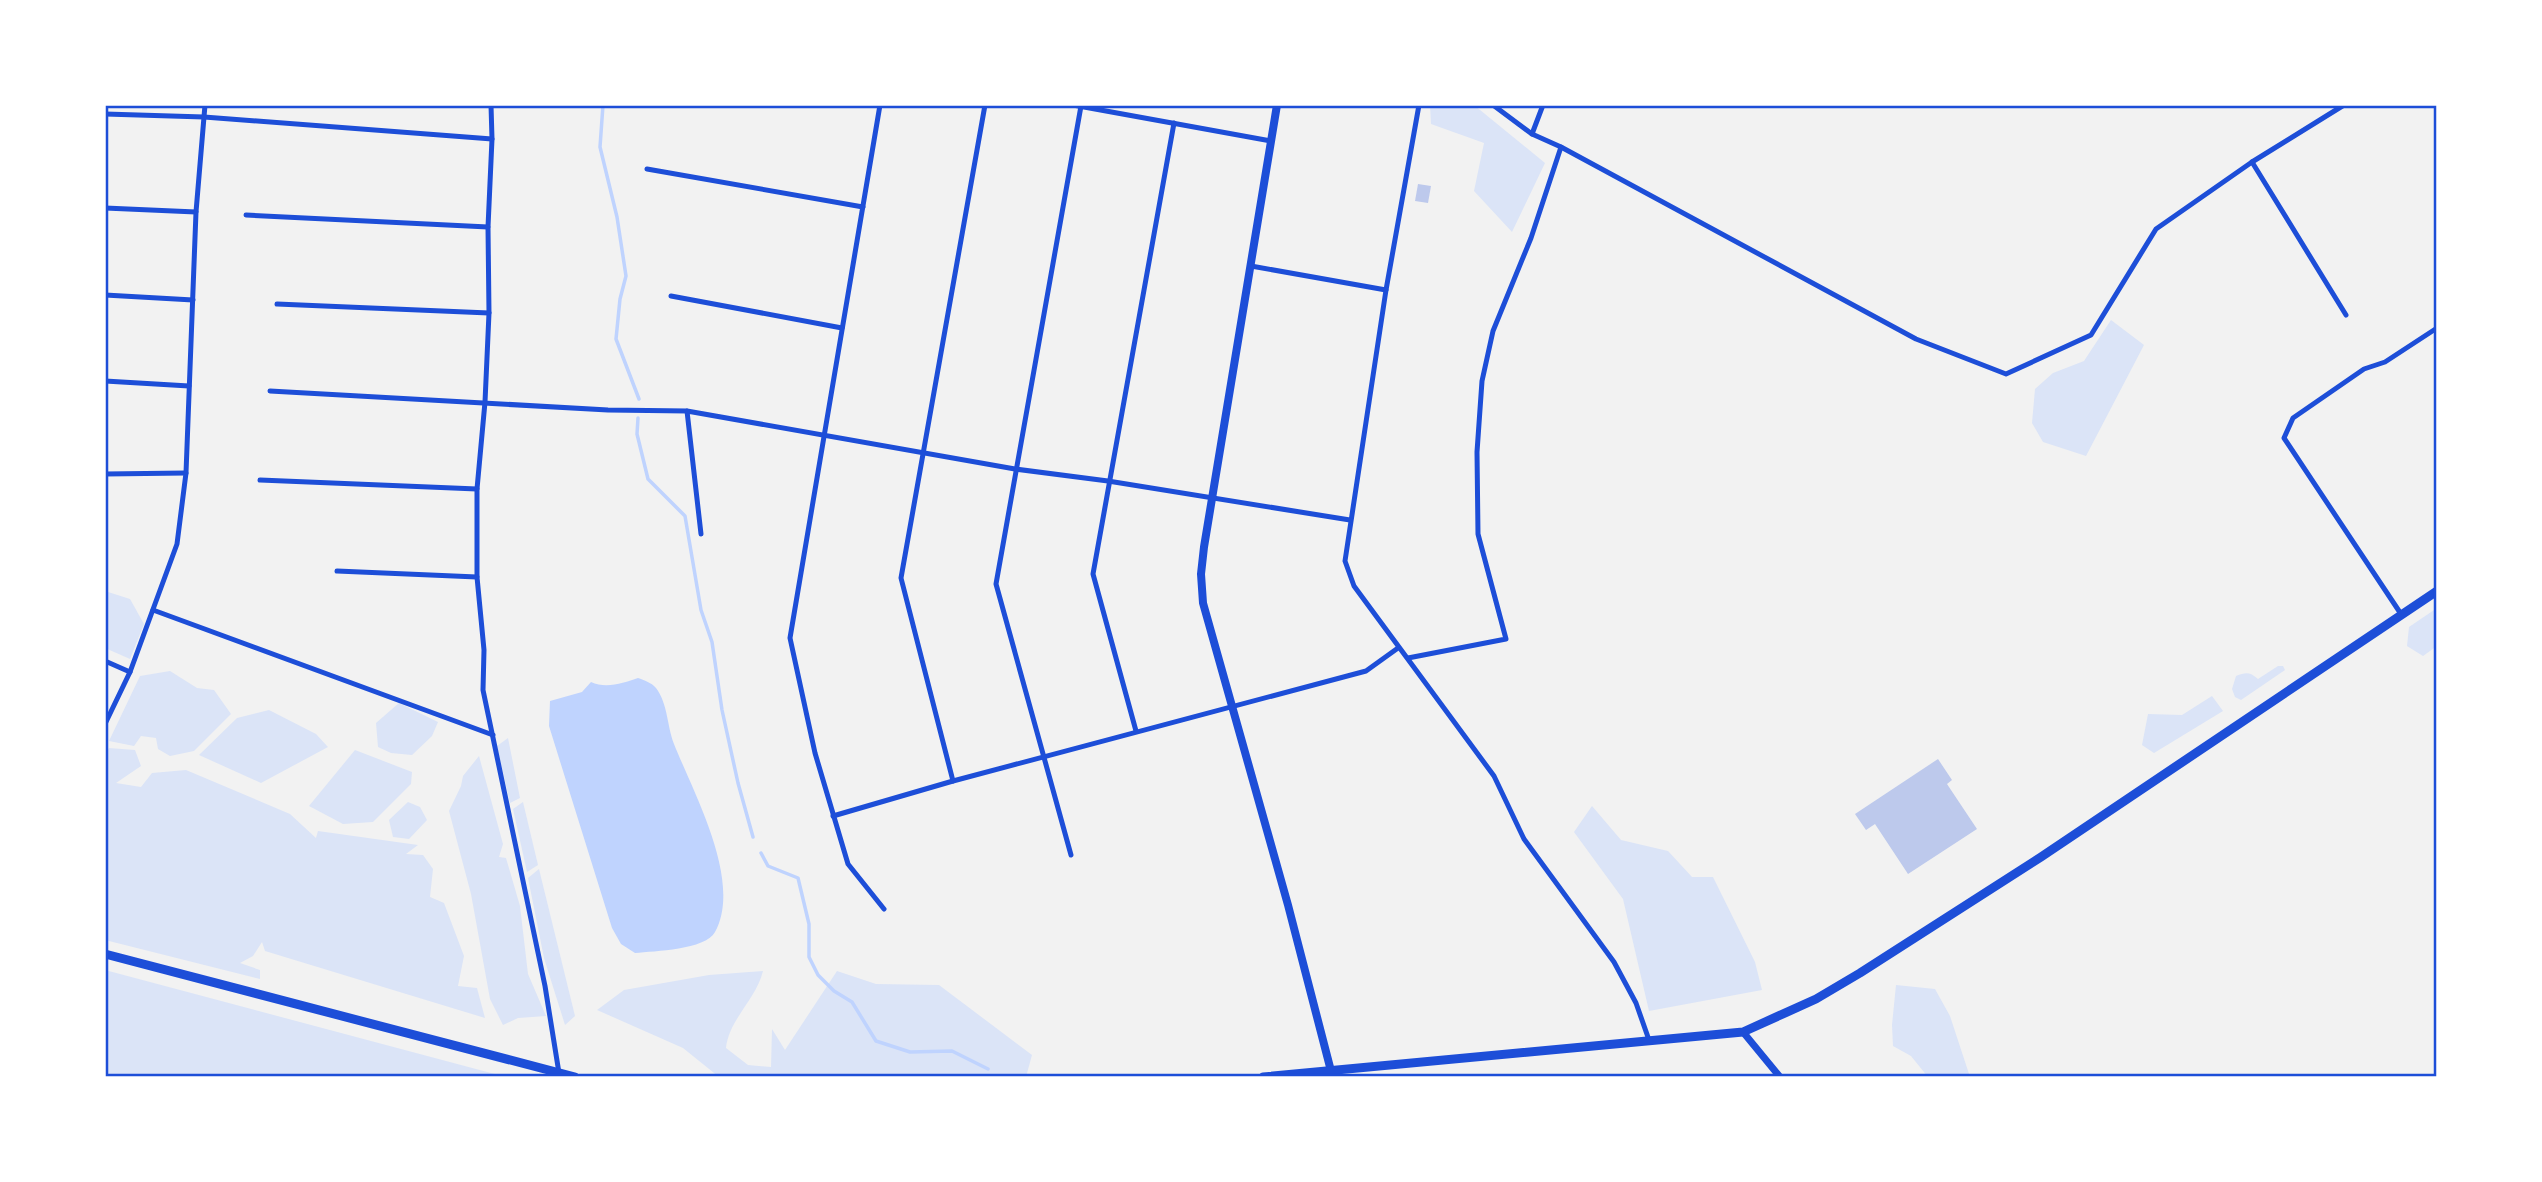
<svg xmlns="http://www.w3.org/2000/svg" width="2542" height="1182" font-family="Mulish,sans-serif">
	<style>
		.green { fill: #dbe4f7 }
		.water { fill: #bfd3fe }
		.lines { fill: none; stroke-linecap: round; stroke-linejoin: round }
		.stream { stroke: #bfd3fe; stroke-width: 3.5 }
		.building { fill: #bdc9ec }
		.minor { stroke: #1d4ed8; stroke-width: 5 }
		.tertiary { stroke: #1d4ed8; stroke-width: 7 }
		.secondary { stroke: #1d4ed8; stroke-width: 8 }
		.primary { stroke: #1d4ed8; stroke-width: 9 }
		.neatline { fill: none; stroke: #1d4ed8; stroke-width: 2.5 }
	</style>
	<rect width="100%" height="100%" fill="#f2f2f2"/>
	<g class="green">
		<polygon points="1430,105 1474,105 1545,163 1512,232 1474,191 1484,143 1431,124"/>
		<polygon points="2111,320 2144,345 2086,456 2043,442 2032,423 2035,389 2053,373 2084,361"/>
		<polygon points="105,591 130,599 144,624 130,659 105,648"/>
		<polygon points="2437,608 2437,646 2423,656 2407,646 2409,627"/>
		<path d="M2278 666H2283L2285 670 2241 700 2235 697 2232 689 2236 676C2246 672 2250 672 2258 679Z"/>
		<polygon points="170,671 197,688 214,690 231,714 194,751 170,756 158,749 156,738 141,736 134,746 109,741 140,676"/>
		<polygon points="2212,696 2223,711 2154,753 2142,745 2148,714 2182,715"/>
		<polygon points="399,703 438,722 432,736 412,755 391,753 378,747 376,723"/>
		<polygon points="269,710 316,734 328,747 261,783 199,755 237,718"/>
		<polygon points="508,738 520,798 510,803 497,746"/>
		<polygon points="109,748 135,750 141,766 116,783 141,787 152,773 186,770 290,814 316,838 318,831 418,845 406,854 423,855 433,869 430,897 444,903 464,956 458,986 477,988 485,1018 265,951 262,942 253,956 240,963 260,970 260,979 105,940 105,755"/>
		<polygon points="355,750 412,772 411,784 373,822 343,824 309,806"/>
		<polygon points="479,756 503,844 499,857 506,858 520,906 528,974 546,1016 518,1018 503,1025 490,999 471,894 449,811 461,786 463,776"/>
		<polygon points="408,802 420,807 427,820 409,839 393,837 389,820"/>
		<polygon points="523,802 538,865 527,872 513,809"/>
		<polygon points="1592,806 1621,840 1668,851 1692,877 1713,877 1755,962 1762,990 1649,1011 1623,899 1574,832"/>
		<polygon points="539,869 575,1016 565,1025 544,958 528,878"/>
		<polygon points="105,970 506,1077 105,1077"/>
		<path d="M763 971C756 1000 729 1019 726 1048L748 1065 771 1067 772 1029 785 1050 837 971 876 984 939 985 1032 1055 1026 1077H719L683 1048 597 1010 624 990 709 975Z"/>
		<polygon points="1896,985 1935,989 1950,1016 1970,1077 1928,1077 1911,1056 1893,1046 1892,1025"/>
	</g>
	<path class="water" d="M638 678C644 680 652 683 656 688 668 704 667 726 674 744 693 792 743 881 715 932 705 950 655 951 635 953L621 944 612 928 549 726 550 701 582 692 591 682C606 689 624 683 638 678Z"/>
	<g class="lines">
		<g class="stream">
			<polyline points="603,105 600,147 617,217 626,276 620,299 616,339 639,399"/>
			<polyline points="638,418 637,434 648,479 685,516 701,610 712,642 722,710 738,783 753,837"/>
			<polyline points="761,853 768,866 798,878 809,924 809,957 818,975 834,991 852,1002 876,1041 910,1052 952,1051 988,1069"/>
		</g>
	</g>
	<g class="building">
		<polygon points="1418,184 1431,186 1428,203 1415,201"/>
		<polygon points="1938,759 1952,780 1947,784 1977,829 1908,874 1875,824 1866,830 1855,814"/>
	</g>
	<g class="lines">
		<g class="minor">
			<polyline points="491,105 492,139 488,227 489,313 485,402 477,489 477,577 484,650 483,690 545,986 559,1073"/>
			<polyline points="880,105 790,638 815,753 848,864 884,909"/>
			<polyline points="1073,105 1271,141"/>
			<polyline points="1419,105 1386,290 1345,561 1354,586 1494,776 1524,839 1614,962 1636,1003 1649,1040"/>
			<polyline points="1493,105 1532,134 1561,147 1916,339 2006,374 2091,335 2156,229 2252,162 2344,105"/>
			<polyline points="105,114 204,117 492,139"/>
			<polyline points="1532,134 1543,105"/>
			<polyline points="2252,162 2346,315"/>
			<polyline points="647,169 863,207"/>
			<polyline points="105,208 196,212"/>
			<polyline points="246,215 488,227"/>
			<polyline points="1251,266 1386,290"/>
			<polyline points="105,295 193,300"/>
			<polyline points="671,296 842,328"/>
			<polyline points="277,304 489,313"/>
			<polyline points="105,381 189,386"/>
			<polyline points="270,391 608,410 687,411"/>
			<polyline points="105,474 186,473"/>
			<polyline points="260,480 477,489"/>
			<polyline points="701,534 687,411 1015,469 1108,481 1350,520"/>
			<polyline points="337,571 477,577"/>
			<polyline points="153,610 493,735"/>
			<polyline points="2401,614 2284,438 2293,418 2364,369 2385,362 2437,328"/>
			<polyline points="1408,658 1506,639 1478,534 1477,452 1482,381 1493,331 1531,238 1561,147"/>
			<polyline points="105,661 130,672"/>
			<polyline points="105,724 130,672 177,544 186,473 196,212 205,105"/>
			<polyline points="1136,731 1093,574 1174,123"/>
			<polyline points="953,781 901,578 985,105"/>
			<polyline points="833,816 953,781 1366,671 1398,648"/>
			<polyline points="1071,855 996,584 1081,106"/>
		</g>
		<polyline class="tertiary" points="1743,1032 1780,1077"/>
		<polyline class="secondary" points="1277,105 1204,547 1201,574 1203,603 1288,905 1331,1071"/>
		<g class="primary">
			<polyline points="105,954 575,1077"/>
			<polyline points="1263,1077 1743,1032 1816,999 1860,973 2041,857 2437,591"/>
		</g>
	</g>
	<rect width="2542" height="1182" fill="none" stroke="#ffffff" stroke-width="214"/>
	<rect x="107" y="107" width="2328" height="968" class="neatline"/>
</svg>
